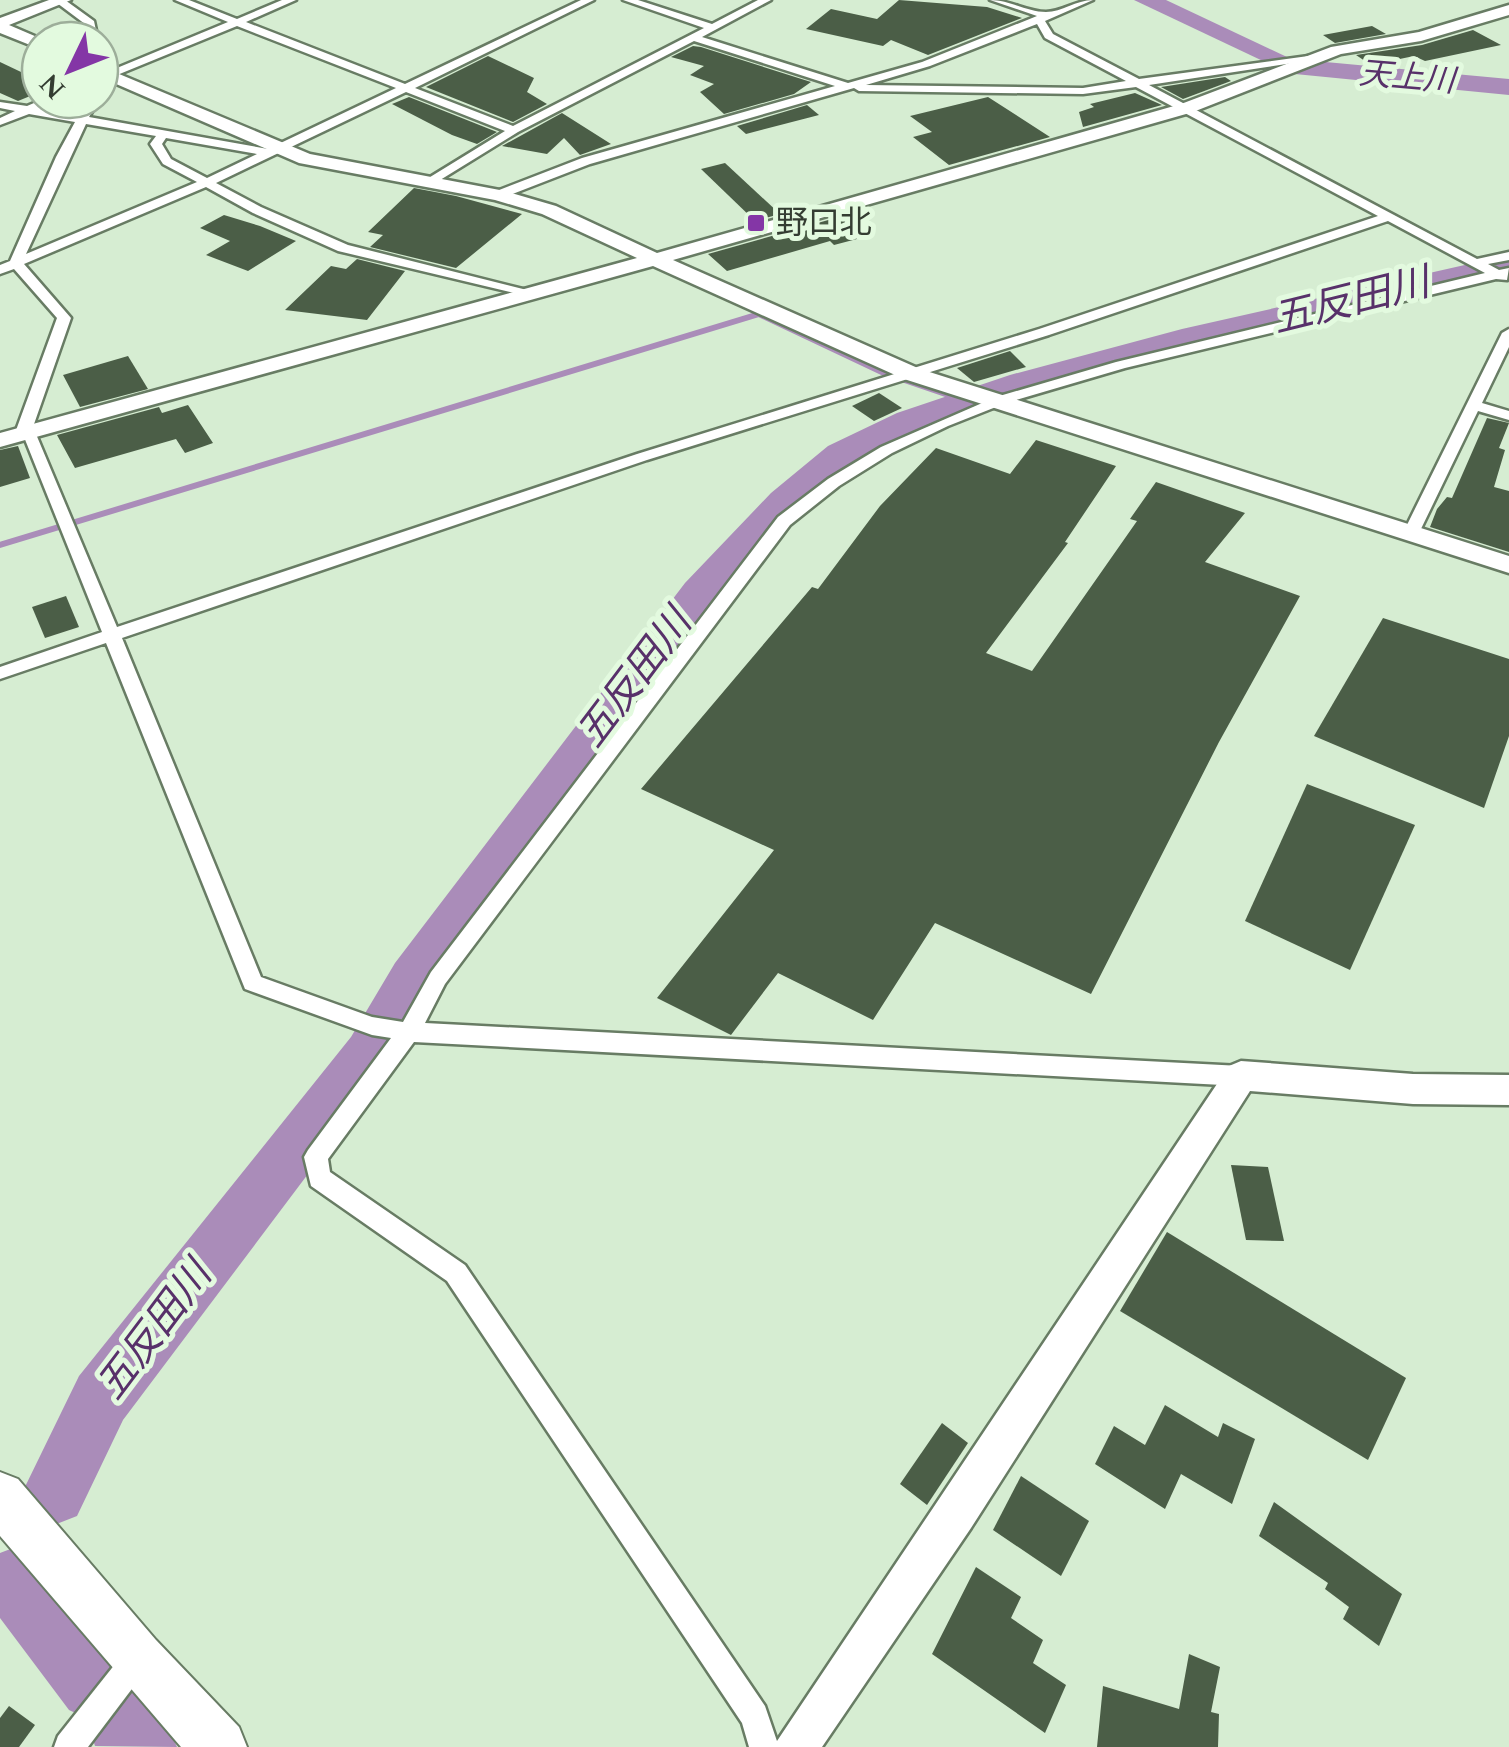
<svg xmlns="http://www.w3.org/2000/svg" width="1509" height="1747" font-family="Spectral,'Noto Sans JP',serif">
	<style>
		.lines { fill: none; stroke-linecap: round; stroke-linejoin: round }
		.stream { stroke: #aa8cb9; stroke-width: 6 }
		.river { fill: #aa8cb9; fill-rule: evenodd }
		.building { fill: #4b5e47 }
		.street-casing { stroke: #687c64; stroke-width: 5 }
		.secondary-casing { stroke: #687c64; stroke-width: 5 }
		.highway-casing { stroke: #687c64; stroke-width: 4 }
		.street { fill: #fff; fill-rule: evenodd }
		.secondary { fill: #fff; fill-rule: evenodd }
		.highway { fill: #fff; fill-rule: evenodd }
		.poi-dot { fill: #8436a6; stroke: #e3fadf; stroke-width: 4 }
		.labels { text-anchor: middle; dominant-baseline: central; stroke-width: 10; stroke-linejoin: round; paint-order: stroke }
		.far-water-label { font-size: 32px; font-style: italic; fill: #58316a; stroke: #e3fadf }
		.far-poi-label { font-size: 32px; fill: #343d32; stroke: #e3fadf; text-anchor: start }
		.water-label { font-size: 40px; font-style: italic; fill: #58316a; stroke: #e3fadf }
	</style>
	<rect width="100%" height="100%" fill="#d6edd2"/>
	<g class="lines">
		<polyline class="stream" points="0,545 759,314 884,373 966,401"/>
		<g class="river">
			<polygon points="1134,0 1166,0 1287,57 1274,65 1265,62"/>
			<polygon points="1304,60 1509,79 1509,95 1295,74 1291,68"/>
			<polygon points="1509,255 1509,273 1189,347 1034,389 923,429 854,462 797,509 713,601 431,993 387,1069 123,1420 77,1516 54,1525 31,1516 22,1493 79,1376 351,1037 395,963 685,583 771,493 828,446 897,413 1010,375 1182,329"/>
			<path d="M13 1548 36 1558 117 1662 126 1689C154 1700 166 1720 177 1747L95 1746 86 1718 69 1710 0 1618V1553Z"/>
		</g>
	</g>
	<g class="building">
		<polygon points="899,0 987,7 1022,18 928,55 891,40 883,46 806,29 831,9 877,19"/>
		<polygon points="1372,26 1386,34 1335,43 1323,35"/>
		<polygon points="1473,30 1501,45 1425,61 1414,56 1371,65 1356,55 1422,45"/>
		<polygon points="693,46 701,47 811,82 794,94 724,114 700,92 714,84 690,75 704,66 671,57"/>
		<polygon points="488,56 534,78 527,92 547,104 513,122 426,87"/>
		<polygon points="0,62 40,81 40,92 18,101 0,93"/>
		<polygon points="1225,77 1231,81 1183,99 1161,87"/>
		<polygon points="1135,93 1162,105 1083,127 1079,112 1094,107 1090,104"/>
		<polygon points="409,97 497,132 477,144 452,135 392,104"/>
		<polygon points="988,97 1050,137 949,165 913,137 932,132 910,116"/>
		<polygon points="807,105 819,115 746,134 737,126"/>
		<polygon points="562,113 611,144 580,155 564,138 547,154 502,146"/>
		<polygon points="725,163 780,214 755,221 701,169"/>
		<polygon points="414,188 456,196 522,214 456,268 370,247 383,235 368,232"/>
		<polygon points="224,215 260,226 296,241 248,271 206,255 230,241 200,228"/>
		<polygon points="846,215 872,235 834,245 830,241 727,271 708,254"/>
		<polygon points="357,259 405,271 367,320 285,310 331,266 346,269"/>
		<polygon points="1010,351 1026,367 974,382 957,368"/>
		<polygon points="128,356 148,389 80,407 63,375"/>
		<polygon points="879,393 902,408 874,421 852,406"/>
		<polygon points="188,405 213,443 185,453 176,439 75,468 57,435 159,407 162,413"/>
		<polygon points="1487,418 1509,423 1499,448 1505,450 1494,487 1509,491 1509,552 1430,527 1437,509 1447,497 1452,498"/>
		<polygon points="1036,440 1116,466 1065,542 1068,543 986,653 1032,671 1137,521 1130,519 1156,482 1245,513 1205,562 1300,596 1219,742 1091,994 935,923 873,1020 778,973 731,1035 657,998 774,850 641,789 812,587 818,589 880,506 936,448 1010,474"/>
		<polygon points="18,446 30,478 0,487 0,450"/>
		<polygon points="66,596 79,627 45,638 32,607"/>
		<polygon points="1383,618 1509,659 1509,736 1484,808 1314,736"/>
		<polygon points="1307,784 1415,825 1350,970 1245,921"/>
		<polygon points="1231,1165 1268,1167 1284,1241 1246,1240"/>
		<polygon points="1167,1232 1406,1378 1368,1460 1120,1311"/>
		<polygon points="1165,1405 1218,1437 1223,1423 1255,1439 1232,1504 1181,1474 1165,1509 1095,1464 1114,1426 1145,1445"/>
		<polygon points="942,1423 968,1443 927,1505 900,1484"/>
		<polygon points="1021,1476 1089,1521 1061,1576 993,1530"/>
		<polygon points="1274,1502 1402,1594 1379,1646 1343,1619 1349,1607 1325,1589 1328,1583 1259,1536"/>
		<polygon points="976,1567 1021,1597 1011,1618 1043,1640 1033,1663 1066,1685 1045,1733 932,1654"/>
		<polygon points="1189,1654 1220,1667 1211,1712 1219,1714 1218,1747 1097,1747 1103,1686 1179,1709"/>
		<polygon points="9,1706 35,1725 19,1747 0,1747 0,1718"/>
	</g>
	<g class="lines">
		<defs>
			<g id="street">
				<polygon points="53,0 65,0 94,21 98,40 88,40 85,24"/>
				<path d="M175 0H189L237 19 282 0H296L246 22 405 84 581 0H594L415 88 513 126 704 28 623 0H638L712 24 758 0H771L702 37 848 83 922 62 1037 16 990 0C1010 0 1027 12 1046 12 1062 12 1076 0 1093 0L1045 21 1053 34 1139 79 1323 54V58L1319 59 1149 85 1477 259 1509 252V260L1488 264 1499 270 1509 268 1507 280 1496 279 1442 292 1125 368 1006 403 948 426 892 453 839 486 790 525 445 984 425 1023 1241 1066 1249 1069 1252 1076 1249 1083 1241 1086 414 1042 328 1159 330 1172 465 1265 765 1706 779 1747H749L742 1723 447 1281 311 1186 304 1157 308 1150 391 1038 372 1035 245 989 106 643 0 679V667L102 632 24 437 15 433 57 318 14 269 0 274V265L10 261 56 157 75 122 29 114 0 125V118L15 111 0 108V102L27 106 41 100H57L40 109 79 116 87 100H99L89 117 268 149 396 88 237 26 100 82V75L228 22ZM1037 24 1045 38 1126 81 1083 88 866 85 930 66ZM694 41 835 86 582 158 494 192V198H502L590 164 854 88 859 91 1083 94 1136 87 1378 216 1039 329 637 454 117 627 33 427 71 318 24 264 206 187 253 213 338 251 535 298V292L348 245 261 207 216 183 406 92 505 131 422 182 432 185 518 132ZM86 124 156 136 150 144 163 164 197 182 26 254ZM166 138 257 154 207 178 171 159 162 144ZM1388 221 1485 273 1116 362 996 397 881 447 828 479 778 517 431 972 403 1022 372 1017 261 977 122 638 647 460 1049 335Z"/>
				<polygon points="1509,329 1509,347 1482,403 1509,411 1509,420 1478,411 1419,533 1417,537 1405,537 1403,533 1502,333"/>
				<polygon points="137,1645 147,1649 151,1659 147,1669 88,1747 54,1747 58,1736 127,1649"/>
			</g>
			<g id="secondary">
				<polygon points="49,0 71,0 9,25 44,40 40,40 40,49 0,33 0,18"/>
				<polygon points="1509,5 1509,15 1421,41 1341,54 1193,112 673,260 920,369 1509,556 1509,573 904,379 653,266 0,447 0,433 637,258 542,214 495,200 299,163 100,77 100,66 310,154 505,191 556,206 657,253 1181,104 1331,47 1419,32"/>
				<polygon points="1241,1061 1413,1074 1509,1075 1509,1105 1413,1104 1250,1091 971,1528 822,1747 773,1747 1229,1066"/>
			</g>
			<polygon id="highway" points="0,1472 18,1479 156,1640 239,1727 247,1747 181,1747 0,1536"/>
		</defs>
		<use href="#street" class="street-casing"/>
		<use href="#secondary" class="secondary-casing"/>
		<use href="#highway" class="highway-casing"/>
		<use href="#street" class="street"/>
		<use href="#secondary" class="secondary"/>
		<use href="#highway" class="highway"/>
	</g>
	<rect class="poi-dot" x="746" y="213" width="20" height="20" rx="5"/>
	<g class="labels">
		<g class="far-water-label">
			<text transform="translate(1407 78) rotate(5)">天上川</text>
		</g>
		<g class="far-poi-label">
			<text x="776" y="223">野口北</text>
		</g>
		<g class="water-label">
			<text transform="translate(1351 302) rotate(-14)">五反田川</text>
			<text transform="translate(635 679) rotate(-53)">五反田川</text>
			<text transform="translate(155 1331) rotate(-53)">五反田川</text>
		</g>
	</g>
	<g transform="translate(70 70) rotate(227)"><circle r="48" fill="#e3fadf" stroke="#9dae9a" stroke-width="2.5"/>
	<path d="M0-8L18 38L0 25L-18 38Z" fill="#8436a6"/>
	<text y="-15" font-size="28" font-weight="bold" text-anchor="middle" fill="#343d32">N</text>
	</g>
</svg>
